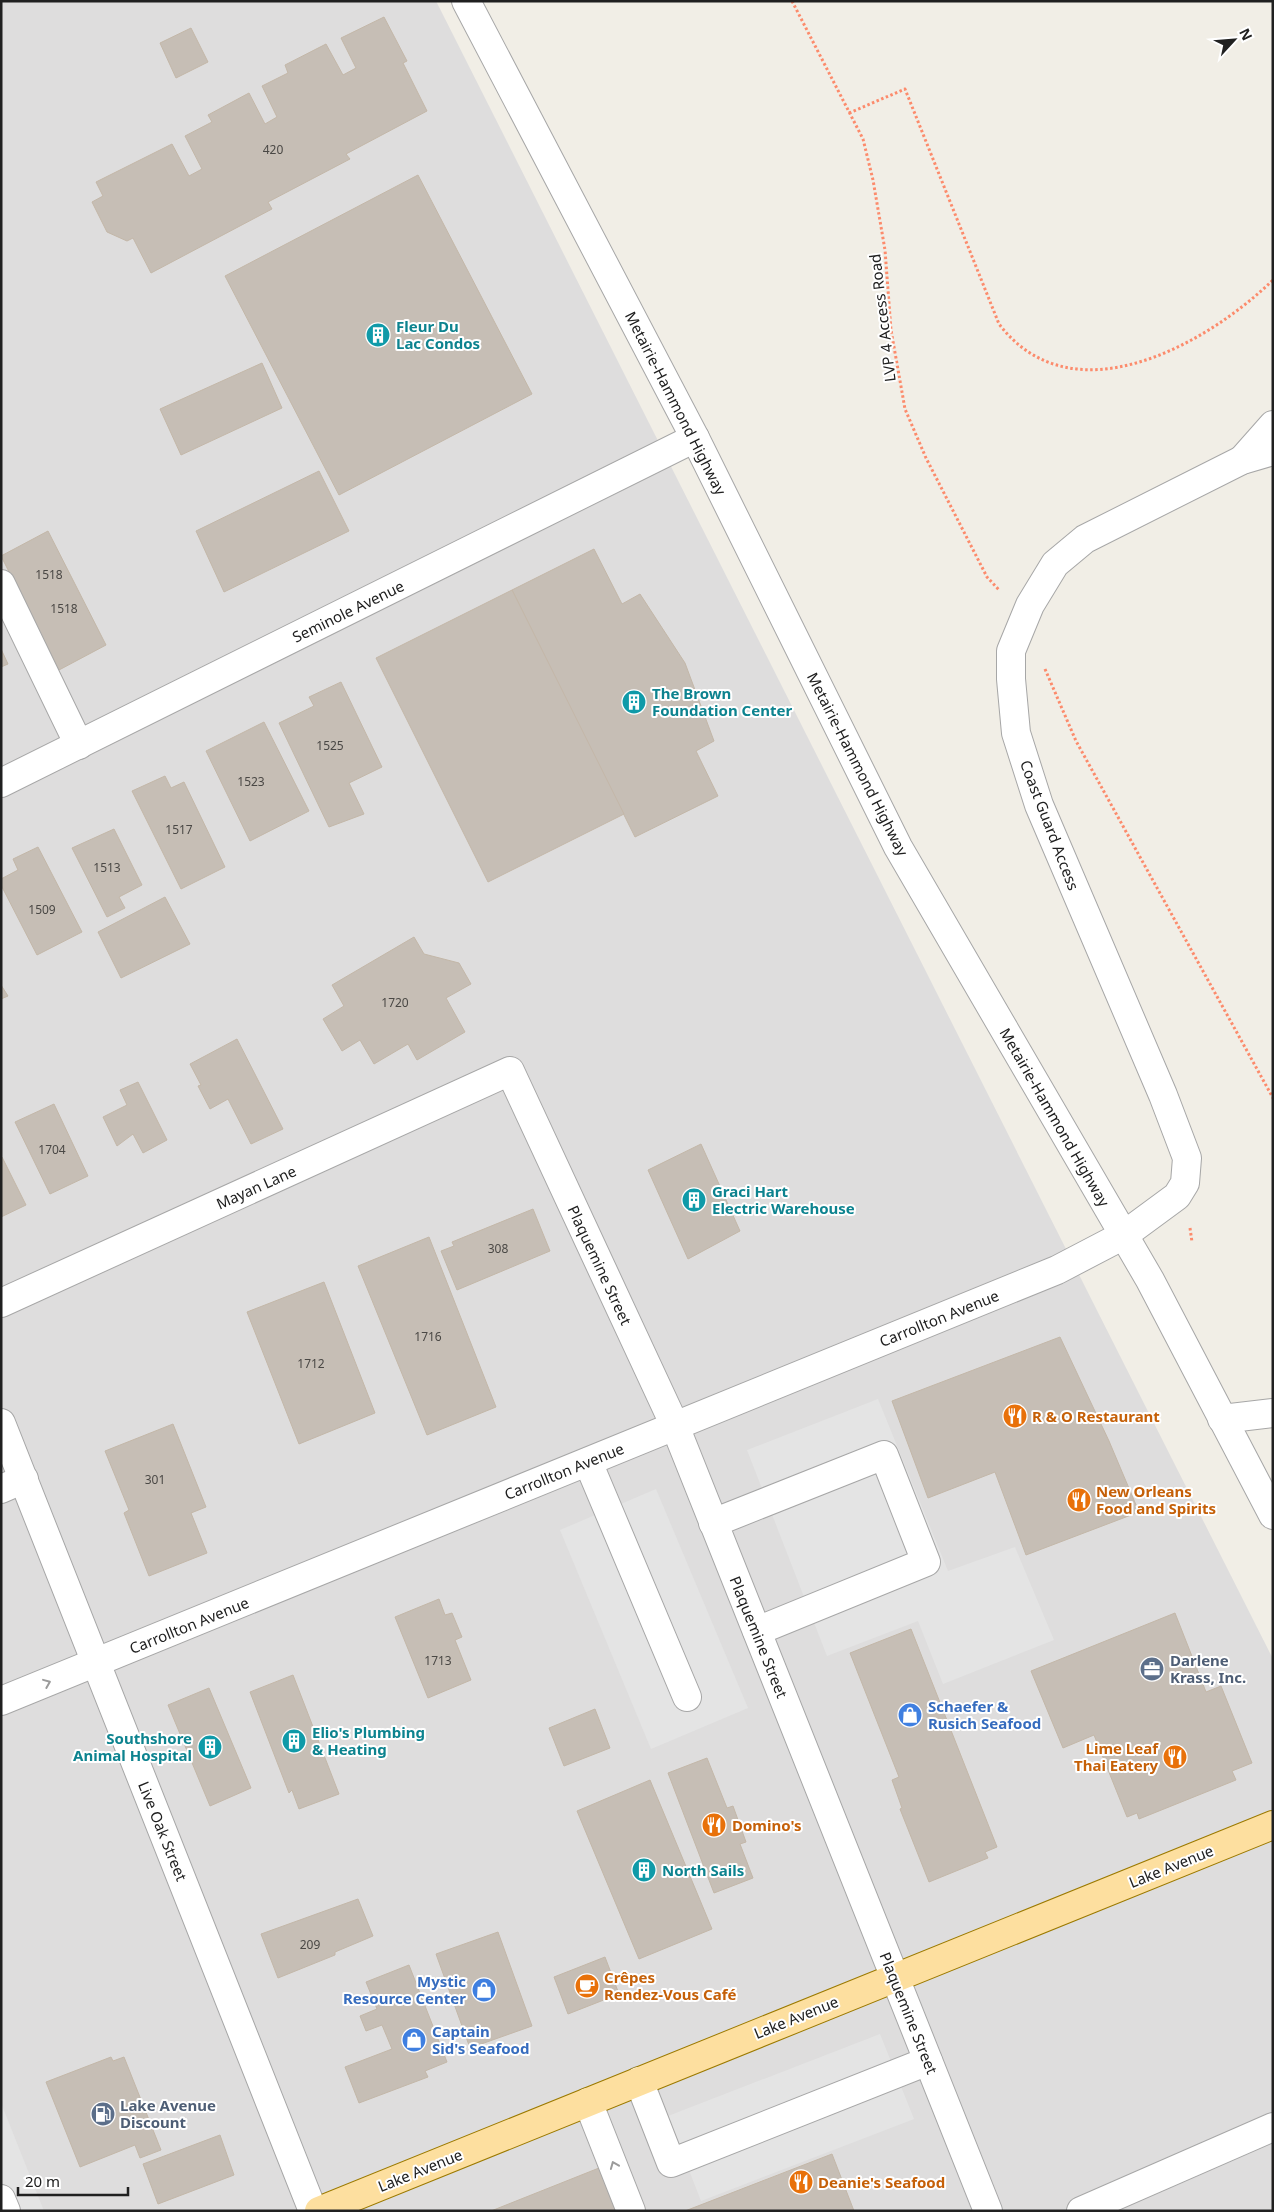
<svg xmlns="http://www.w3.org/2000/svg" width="1274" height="2212" font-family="'Noto Sans',sans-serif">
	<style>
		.residential { fill: #dedddd }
		.parking { fill: #e4e4e4 }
		.building { fill: #c6beb5; stroke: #c3b7a8 }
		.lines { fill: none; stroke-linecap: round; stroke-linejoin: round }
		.minor-casing { stroke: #a7a7a7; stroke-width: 30 }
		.major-casing { stroke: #9c7a00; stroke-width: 30 }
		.path { stroke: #fc8b6c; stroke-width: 3; stroke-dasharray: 2.5 2.5; stroke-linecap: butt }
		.minor { stroke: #fff; stroke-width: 28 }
		.major { stroke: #fddf9f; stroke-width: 28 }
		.oneway { stroke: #9b9b9b }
		.labels { text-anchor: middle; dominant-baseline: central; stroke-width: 4; stroke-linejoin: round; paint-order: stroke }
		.number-label { font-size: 12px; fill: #4a4845 }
		.street-label { font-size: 15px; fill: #202020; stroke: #fff }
		.culture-label { font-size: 15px; font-weight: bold; fill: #0d838f; stroke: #fff; text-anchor: start }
		.food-label { font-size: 15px; font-weight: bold; fill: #c56008; stroke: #fff; text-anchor: start }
		.service-label { font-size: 15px; font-weight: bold; fill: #4e5e75; stroke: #fff; text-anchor: start }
		.shop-label { font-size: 15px; font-weight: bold; fill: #366cbe; stroke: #fff; text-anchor: start }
	</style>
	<rect width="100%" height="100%" fill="#f1eee6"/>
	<polygon class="residential" points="1,1 436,1 1273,1659 1273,2211 1,2211"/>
	<g class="parking">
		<polygon points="878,1399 948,1571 1015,1547 1054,1640 943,1684 918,1621 827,1656 747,1450"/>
		<polygon points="656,1489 748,1708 651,1749 560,1530"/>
		<polygon points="880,2034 914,2119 701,2201 668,2116"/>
		<polygon points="1,2103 44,2211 1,2211"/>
	</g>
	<g class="building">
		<polygon points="384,17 407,61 403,63 427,111 346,154 350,159 268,202 272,209 151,273 133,238 127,241 107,232 92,202 103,196 96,182 172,144 189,176 202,169 185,136 212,122 208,115 249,93 265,124 277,117 262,86 288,73 285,65 326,44 343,75 356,68 341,38"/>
		<polygon points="191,28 208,62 176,78 160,43"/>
		<polygon points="418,175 532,394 339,495 225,276"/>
		<polygon points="262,363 282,408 181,455 160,409"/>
		<polygon points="319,471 349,531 224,592 196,531"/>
		<polygon points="48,531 106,645 59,670 1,556"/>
		<polygon points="594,549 622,604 640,594 685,663 714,741 696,751 718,796 635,837 512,590"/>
		<polygon points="512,590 624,814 488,882 376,658"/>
		<polygon points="1,649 8,664 1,667"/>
		<polygon points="341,682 382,767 349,783 364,814 329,827 279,723 314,706 309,697"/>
		<polygon points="264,722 309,811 250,841 206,751"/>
		<polygon points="165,776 171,788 184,782 225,867 181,889 132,791"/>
		<polygon points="114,829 142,885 119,897 125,908 107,917 72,848"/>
		<polygon points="38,847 82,932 37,955 1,885 1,879 18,870 13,859"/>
		<polygon points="165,897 190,944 121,978 98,932"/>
		<polygon points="414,937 424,954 459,963 471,984 446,998 465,1032 417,1060 408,1044 374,1064 360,1040 342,1051 323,1019 344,1006 332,985"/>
		<polygon points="1,985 8,996 1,999"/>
		<polygon points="237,1039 283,1129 251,1144 228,1099 210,1109 198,1086 201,1085 190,1064"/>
		<polygon points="138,1082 167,1140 143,1153 133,1134 117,1146 103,1117 127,1105 120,1090"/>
		<polygon points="54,1104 88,1176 50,1194 15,1122"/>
		<polygon points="701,1144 740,1231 688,1259 648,1170"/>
		<polygon points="2,1157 26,1205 1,1217 1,1158"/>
		<polygon points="533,1209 550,1251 457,1290 441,1251 454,1246 452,1242"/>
		<polygon points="429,1237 496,1407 427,1435 358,1266"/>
		<polygon points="324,1282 375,1413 299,1444 247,1312"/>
		<polygon points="1060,1337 1109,1441 1139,1512 1026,1555 995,1472 928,1498 892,1401"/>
		<polygon points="173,1424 206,1507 191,1513 207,1553 149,1576 124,1513 129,1510 105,1451"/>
		<polygon points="439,1599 445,1615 452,1613 462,1637 455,1640 471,1680 428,1698 395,1617"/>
		<polygon points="1175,1613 1206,1692 1221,1686 1252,1763 1232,1771 1236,1780 1139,1819 1137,1813 1127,1817 1094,1735 1063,1748 1031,1671"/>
		<polygon points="911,1629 997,1847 985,1852 988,1858 929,1882 900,1809 902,1808 892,1780 899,1777 850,1653"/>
		<polygon points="293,1675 339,1794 299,1809 292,1790 289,1793 250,1692"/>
		<polygon points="209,1688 251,1788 210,1806 168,1705"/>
		<polygon points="595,1709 610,1748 564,1766 549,1728"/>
		<polygon points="707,1758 727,1808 733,1806 746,1842 740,1844 753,1878 714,1893 668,1773"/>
		<polygon points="650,1780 712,1929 639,1959 577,1811"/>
		<polygon points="358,1899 373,1936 335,1952 335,1955 278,1978 261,1934"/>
		<polygon points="498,1932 532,2026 470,2048 436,1954"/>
		<polygon points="605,1957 619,1994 568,2014 554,1977"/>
		<polygon points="409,1965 447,2062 425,2071 428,2077 359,2103 345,2067 392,2049 382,2025 366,2031 360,2016 377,2009 366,1982"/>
		<polygon points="111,2057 113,2061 124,2057 161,2150 140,2158 135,2145 80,2167 46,2082"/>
		<polygon points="220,2135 234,2175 158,2204 143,2164"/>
		<polygon points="832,2154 854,2211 685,2211"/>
		<polygon points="599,2168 616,2211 491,2211"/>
	</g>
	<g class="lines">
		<defs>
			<g id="minor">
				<polyline points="466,1 695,438 898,847 1150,1280 1273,1515"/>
				<polyline points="1242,460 1273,425"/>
				<polyline points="1,584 79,745"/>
				<polyline points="1,783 695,438"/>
				<polyline points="1,1303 510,1071 675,1426 988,2211"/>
				<polyline points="1222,1419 1273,1413"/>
				<polyline points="1,1423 313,2211"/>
				<polyline points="588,1462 687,1697"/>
				<polyline points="1,1489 24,1479"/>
				<polyline points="713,1523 884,1455 926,1562 757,1631"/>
				<polyline points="1,1701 1057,1270 1124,1235 1177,1196 1185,1183 1187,1158 1163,1095 1039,805 1016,733 1011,679 1011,651 1030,605 1055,564 1085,539 1242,460 1273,451"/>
				<polyline points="639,2081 671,2163 928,2061"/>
				<polyline points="588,2102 631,2211"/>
				<polyline points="1,2199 6,2211"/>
				<polyline points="1081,2211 1273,2127"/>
			</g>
			<polyline id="major" points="319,2211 1273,1825"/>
		</defs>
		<use href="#minor" class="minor-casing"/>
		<use href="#major" class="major-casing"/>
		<g class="path">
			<polyline points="792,1 863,139 873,180 885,250 891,330 905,409 926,458 987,577 1000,591"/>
			<path d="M849 113 905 89 999 324C1072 420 1206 345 1273 280"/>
			<polyline points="1045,669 1076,741 1273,1098"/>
			<polyline points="1190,1228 1192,1242"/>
		</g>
		<use href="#minor" class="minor"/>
		<use href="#major" class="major"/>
	</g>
	<defs><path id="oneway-chevron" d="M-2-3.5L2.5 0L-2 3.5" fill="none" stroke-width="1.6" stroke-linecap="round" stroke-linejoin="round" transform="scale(1.25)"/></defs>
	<g class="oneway">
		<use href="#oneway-chevron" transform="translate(47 1683) rotate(-22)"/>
		<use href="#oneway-chevron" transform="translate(614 2165) rotate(-112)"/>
	</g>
	<defs>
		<symbol id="building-disc" viewBox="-11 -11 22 22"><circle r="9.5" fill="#0f9aa8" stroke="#fff"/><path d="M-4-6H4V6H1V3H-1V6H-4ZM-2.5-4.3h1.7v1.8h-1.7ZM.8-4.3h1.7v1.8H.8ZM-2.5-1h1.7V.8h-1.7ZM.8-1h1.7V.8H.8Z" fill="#fff"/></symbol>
		<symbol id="restaurant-disc" viewBox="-11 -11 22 22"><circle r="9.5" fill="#e8710a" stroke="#fff"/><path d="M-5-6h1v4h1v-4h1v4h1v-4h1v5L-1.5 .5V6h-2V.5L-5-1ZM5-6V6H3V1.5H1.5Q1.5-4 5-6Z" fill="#fff"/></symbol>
		<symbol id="office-disc" viewBox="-11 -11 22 22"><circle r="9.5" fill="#5c6f8a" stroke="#fff"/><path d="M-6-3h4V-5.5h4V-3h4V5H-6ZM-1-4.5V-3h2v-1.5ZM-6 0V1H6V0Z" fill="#fff"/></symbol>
		<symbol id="shop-disc" viewBox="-11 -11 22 22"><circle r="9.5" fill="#3f7fe0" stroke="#fff"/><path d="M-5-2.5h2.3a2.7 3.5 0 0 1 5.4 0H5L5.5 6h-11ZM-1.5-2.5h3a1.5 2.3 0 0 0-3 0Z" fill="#fff"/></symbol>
		<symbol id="cafe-disc" viewBox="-11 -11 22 22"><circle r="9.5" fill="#e8710a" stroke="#fff"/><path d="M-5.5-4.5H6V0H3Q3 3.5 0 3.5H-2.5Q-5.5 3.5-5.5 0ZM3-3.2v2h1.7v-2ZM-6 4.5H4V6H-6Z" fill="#fff"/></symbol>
		<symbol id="fuel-disc" viewBox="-11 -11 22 22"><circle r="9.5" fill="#5c6f8a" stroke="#fff"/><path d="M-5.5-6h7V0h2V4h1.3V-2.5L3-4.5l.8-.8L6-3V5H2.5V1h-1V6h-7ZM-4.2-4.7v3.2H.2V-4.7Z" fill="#fff"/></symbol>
	</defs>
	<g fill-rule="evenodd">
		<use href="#building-disc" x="364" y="321" width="28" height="28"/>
		<use href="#building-disc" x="620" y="688" width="28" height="28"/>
		<use href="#building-disc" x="680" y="1186" width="28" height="28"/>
		<use href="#restaurant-disc" x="1001" y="1402" width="28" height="28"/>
		<use href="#restaurant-disc" x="1065" y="1486" width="28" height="28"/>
		<use href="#office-disc" x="1138" y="1655" width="28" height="28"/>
		<use href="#shop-disc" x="896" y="1701" width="28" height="28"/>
		<use href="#building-disc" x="280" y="1727" width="28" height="28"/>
		<use href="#building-disc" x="196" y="1733" width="28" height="28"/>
		<use href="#restaurant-disc" x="1161" y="1743" width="28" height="28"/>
		<use href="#restaurant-disc" x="700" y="1811" width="28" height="28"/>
		<use href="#building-disc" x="630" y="1856" width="28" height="28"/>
		<use href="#cafe-disc" x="573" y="1972" width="28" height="28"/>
		<use href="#shop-disc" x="470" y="1976" width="28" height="28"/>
		<use href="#shop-disc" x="400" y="2026" width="28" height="28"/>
		<use href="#fuel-disc" x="89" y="2100" width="28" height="28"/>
		<use href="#restaurant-disc" x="787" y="2168" width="28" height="28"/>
	</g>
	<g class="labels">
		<g class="number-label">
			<text x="273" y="149">420</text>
			<text x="49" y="574">1518</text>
			<text x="64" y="608">1518</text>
			<text x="330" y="745">1525</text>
			<text x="251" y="781">1523</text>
			<text x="179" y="829">1517</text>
			<text x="107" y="867">1513</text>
			<text x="42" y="909">1509</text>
			<text x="395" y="1002">1720</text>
			<text x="52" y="1149">1704</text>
			<text x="498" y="1248">308</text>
			<text x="428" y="1336">1716</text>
			<text x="311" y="1363">1712</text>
			<text x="155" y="1479">301</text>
			<text x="438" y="1660">1713</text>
			<text x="310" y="1944">209</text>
		</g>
		<g class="street-label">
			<text transform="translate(882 318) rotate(-97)">LVP 4 Access Road</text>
			<text transform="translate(676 403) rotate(63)">Metairie-Hammond Highway</text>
			<text transform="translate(348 611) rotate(-26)">Seminole Avenue</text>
			<text transform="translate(858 764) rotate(63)">Metairie-Hammond Highway</text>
			<text transform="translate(1050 825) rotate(69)">Coast Guard Access</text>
			<text transform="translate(1055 1117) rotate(60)">Metairie-Hammond Highway</text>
			<text transform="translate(256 1187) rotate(-24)">Mayan Lane</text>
			<text transform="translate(600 1265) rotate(65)">Plaquemine Street</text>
			<text transform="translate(939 1318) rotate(-22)">Carrollton Avenue</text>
			<text transform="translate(564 1471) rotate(-22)">Carrollton Avenue</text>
			<text transform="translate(189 1625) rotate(-22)">Carrollton Avenue</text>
			<text transform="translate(759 1637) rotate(68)">Plaquemine Street</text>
			<text transform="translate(163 1831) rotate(68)">Live Oak Street</text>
			<text transform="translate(1171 1866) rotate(-22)">Lake Avenue</text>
			<text transform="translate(909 2013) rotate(68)">Plaquemine Street</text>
			<text transform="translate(796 2017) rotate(-22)">Lake Avenue</text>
			<text transform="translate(420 2170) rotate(-22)">Lake Avenue</text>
		</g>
		<g class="culture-label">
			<text x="396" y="326">Fleur Du<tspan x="396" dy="17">Lac Condos</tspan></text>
			<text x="652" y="693">The Brown<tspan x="652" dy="17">Foundation Center</tspan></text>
			<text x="712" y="1191">Graci Hart<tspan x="712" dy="17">Electric Warehouse</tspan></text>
			<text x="312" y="1732">Elio's Plumbing<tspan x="312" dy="17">&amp; Heating</tspan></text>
			<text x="192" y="1738" text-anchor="end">Southshore<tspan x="192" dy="17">Animal Hospital</tspan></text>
			<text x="662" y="1870">North Sails</text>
		</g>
		<g class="food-label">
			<text x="1032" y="1416">R &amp; O Restaurant</text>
			<text x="1096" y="1491">New Orleans<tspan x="1096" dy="17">Food and Spirits</tspan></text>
			<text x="1158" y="1748" text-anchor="end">Lime Leaf<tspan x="1158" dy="17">Thai Eatery</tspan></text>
			<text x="732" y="1825">Domino's</text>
			<text x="604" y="1977">Crêpes<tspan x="604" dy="17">Rendez-Vous Café</tspan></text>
			<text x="818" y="2182">Deanie's Seafood</text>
		</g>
		<g class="service-label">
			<text x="1170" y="1660">Darlene<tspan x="1170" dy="17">Krass, Inc.</tspan></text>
			<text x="120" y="2105">Lake Avenue<tspan x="120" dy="17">Discount</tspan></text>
		</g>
		<g class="shop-label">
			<text x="928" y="1706">Schaefer &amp;<tspan x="928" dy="17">Rusich Seafood</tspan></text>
			<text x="466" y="1981" text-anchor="end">Mystic<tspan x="466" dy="17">Resource Center</tspan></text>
			<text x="432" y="2031">Captain<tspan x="432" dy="17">Sid's Seafood</tspan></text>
		</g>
	</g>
	<rect width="1274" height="2212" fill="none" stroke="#202020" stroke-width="5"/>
	<g transform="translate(1234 40) rotate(64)" stroke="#ffffff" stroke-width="4" paint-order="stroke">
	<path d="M0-4L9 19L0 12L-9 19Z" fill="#202020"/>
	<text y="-8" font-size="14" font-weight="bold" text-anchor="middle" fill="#202020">N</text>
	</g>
	<path d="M18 2187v8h110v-8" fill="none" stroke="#202020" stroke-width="2.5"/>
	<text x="25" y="2187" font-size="15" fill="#202020" stroke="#ffffff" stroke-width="4" paint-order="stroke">20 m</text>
</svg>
